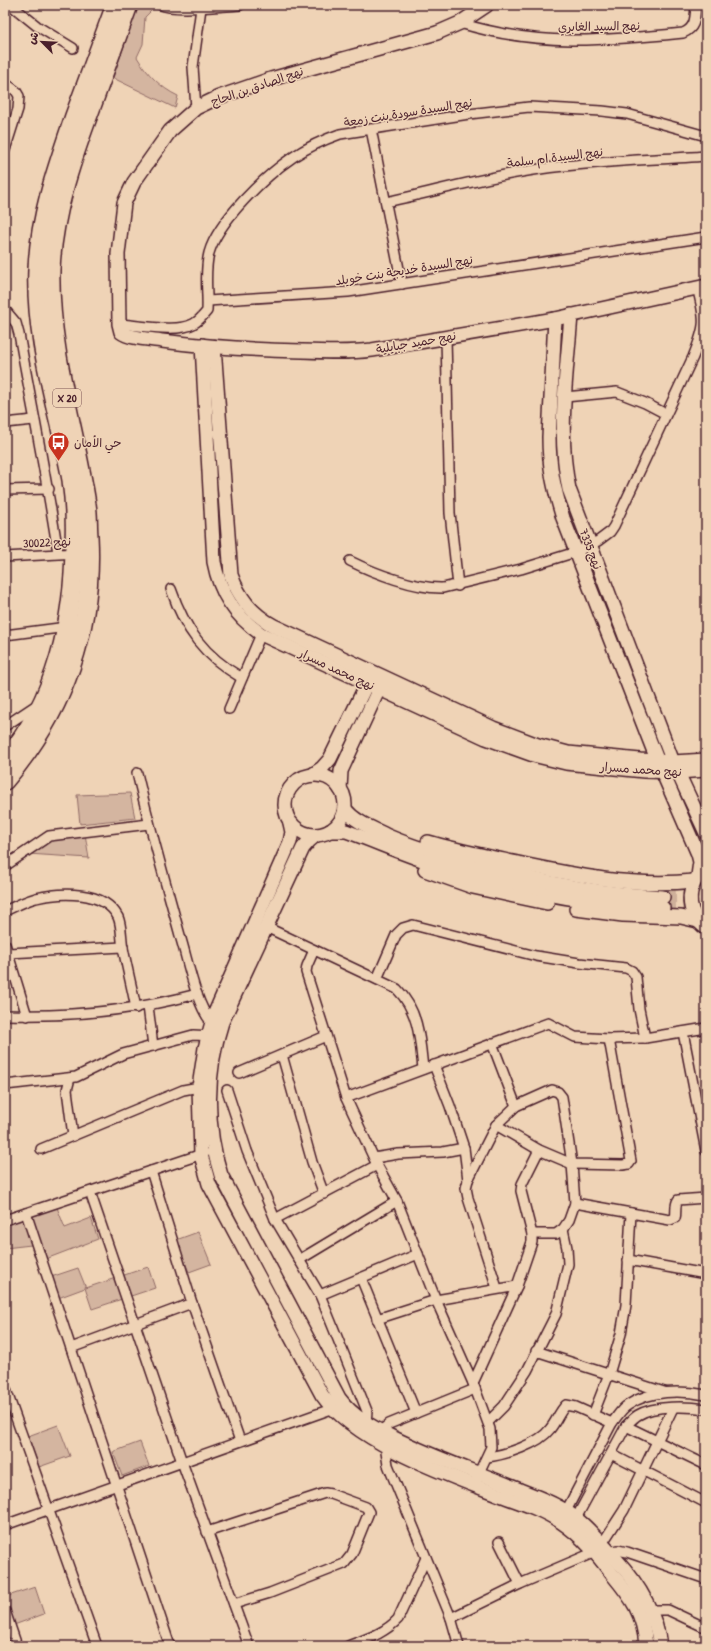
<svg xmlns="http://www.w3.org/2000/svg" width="711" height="1651" font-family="'Patrick Hand','Playpen Sans Arabic',sans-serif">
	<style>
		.green { fill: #d4b5a0; stroke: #8f6a66 }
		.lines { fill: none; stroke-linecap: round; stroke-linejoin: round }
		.secondary-tunnel { stroke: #ceaf9a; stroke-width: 13; stroke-dasharray: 13 6; stroke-linecap: butt }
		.street-casing { stroke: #4a1f2b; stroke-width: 12 }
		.secondary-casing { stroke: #4a1f2b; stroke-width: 16 }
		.highway-casing { stroke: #4a1f2b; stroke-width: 20 }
		.street { stroke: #efd3b6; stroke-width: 9 }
		.secondary { stroke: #efd3b6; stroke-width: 13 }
		.highway { stroke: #efd3b6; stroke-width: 17 }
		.labels { text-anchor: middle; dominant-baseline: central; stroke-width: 3; stroke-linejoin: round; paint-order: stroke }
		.shield { fill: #efd3b6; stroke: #7c5555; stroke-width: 1 }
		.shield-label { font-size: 11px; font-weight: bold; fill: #4a1f2b }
		.street-label { font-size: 12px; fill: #4a1f2b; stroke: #efd3b6 }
		.poi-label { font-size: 12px; fill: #4a1f2b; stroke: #efd3b6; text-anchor: start }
	</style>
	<rect width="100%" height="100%" fill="#efd3b6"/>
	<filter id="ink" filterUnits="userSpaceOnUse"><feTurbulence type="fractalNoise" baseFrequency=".025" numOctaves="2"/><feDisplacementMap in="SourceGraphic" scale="8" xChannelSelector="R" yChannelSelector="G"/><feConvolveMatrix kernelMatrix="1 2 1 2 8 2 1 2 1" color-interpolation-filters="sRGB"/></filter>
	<g filter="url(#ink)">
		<g class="green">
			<path d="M138 5H151L154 8 145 17 143 44 137 57C147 74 161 88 178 96L175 108 113 78Z"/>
			<polygon points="130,793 135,818 80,824 77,795"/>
			<polygon points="85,834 89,858 28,854 45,839"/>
			<polygon points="56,1205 65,1228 91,1218 98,1239 38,1262 31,1245 5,1248 5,1223"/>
			<polygon points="198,1232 211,1264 189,1272 176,1240"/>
			<polygon points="148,1267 155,1288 92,1309 85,1288 58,1298 51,1277 78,1268 86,1288"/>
			<polygon points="58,1425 70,1456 39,1467 28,1436"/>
			<polygon points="140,1442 149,1466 122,1476 113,1452"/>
			<polygon points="35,1587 44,1614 14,1625 5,1597"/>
		</g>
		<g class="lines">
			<g class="secondary-tunnel">
				<polyline points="663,897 706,896"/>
				<polyline points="663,908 706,907"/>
			</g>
			<defs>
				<g id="street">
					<polyline points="11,5 37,26 73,48"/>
					<path d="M161 5C173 11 224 6 240 5"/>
					<path d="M460 23C537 47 605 41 683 33 696 28 695 17 696 5"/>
					<polyline points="5,83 16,91 19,96 18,109 5,150"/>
					<polyline points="196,108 193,67 201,8"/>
					<polyline points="371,129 402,284"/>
					<path d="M386 202C437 191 488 176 540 169 595 161 651 160 706 156"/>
					<polyline points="208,301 348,292 706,237"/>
					<path d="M5 310 16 323 19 334C32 407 47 480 58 553"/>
					<path d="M119 324C138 325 177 333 193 324 199 321 203 316 207 311 208 292 204 273 209 253 218 221 265 176 293 157 308 147 323 140 340 134L469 114 529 107 602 111 627 114 706 136"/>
					<polyline points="446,337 450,513 458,586"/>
					<polyline points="565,397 617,392 645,403 666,414"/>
					<polyline points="5,423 34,420"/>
					<polyline points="5,490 49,489"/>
					<polyline points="5,557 77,553"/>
					<path d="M350 561C374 573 416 589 443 588L521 569 576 552 598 541 610 532 614 526 693 357C706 325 706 321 697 287"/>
					<path d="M171 589C185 630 204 656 242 678"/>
					<polyline points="5,635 67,627"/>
					<polyline points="229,709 261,634"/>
					<polyline points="5,726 38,704"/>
					<path d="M137 773C150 829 166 884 181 939 188 962 196 1004 211 1022"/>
					<polyline points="5,866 49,836 149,824"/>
					<path d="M5 911C15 906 25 901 36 898 61 892 104 890 118 917 122 926 121 938 123 948 127 968 132 988 136 1008"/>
					<path d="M266 927 397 989C419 1011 420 1040 423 1069"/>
					<polyline points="5,944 27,1016"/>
					<polyline points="314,950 307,966 306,972 346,1098 377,1165 397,1201 436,1300 473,1383 490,1429 491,1447 476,1479"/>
					<polyline points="8,953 123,947"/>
					<polyline points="377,979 396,935 403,928 413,925 536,956 579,963 626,968 632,971 636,977 639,1009 645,1038"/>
					<polyline points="148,1006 153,1046"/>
					<path d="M5 1015C71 1017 133 1011 197 994"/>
					<polyline points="683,1032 706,1151"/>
					<polyline points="492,1043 516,1106"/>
					<polyline points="282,1055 312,1162 324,1194"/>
					<polyline points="434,1065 450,1106 464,1148 468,1180"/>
					<polyline points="239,1073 326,1036"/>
					<polyline points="70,1078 67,1090 73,1136"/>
					<polyline points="5,1085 76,1077 123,1054 193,1035 213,1036"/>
					<polyline points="227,1090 247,1151 275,1219 320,1295 367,1411 366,1424 365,1428"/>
					<polyline points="346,1098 548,1023 575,1037 609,1039 645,1038 706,1028"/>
					<polyline points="496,1125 539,1150 572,1164 623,1165 629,1164 631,1161 609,1039"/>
					<polyline points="41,1149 183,1090 199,1087"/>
					<polyline points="374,1158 398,1154 443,1152 464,1148"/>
					<polyline points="151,1171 192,1303 240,1441"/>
					<polyline points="90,1192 182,1462 249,1646"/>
					<path d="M575 1203 670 1220 675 1218C677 1212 674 1206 678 1200L706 1198"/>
					<polyline points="26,1213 170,1646"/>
					<polyline points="275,1219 377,1165"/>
					<polyline points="5,1220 205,1153"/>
					<polyline points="299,1260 397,1201"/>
					<polyline points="628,1260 706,1274"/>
					<polyline points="361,1278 416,1413"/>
					<polyline points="497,1288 468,1198 466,1188 468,1180 496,1125 516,1106 552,1090 558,1092 562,1097 572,1164 575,1203 569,1220 563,1229 556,1234 532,1234"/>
					<polyline points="320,1295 418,1254"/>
					<polyline points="377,1319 436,1300 517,1286"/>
					<polyline points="71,1348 192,1303"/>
					<polyline points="536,1351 664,1392"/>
					<polyline points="473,1383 517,1286 532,1242 532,1234 521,1191 522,1184 539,1150"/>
					<polyline points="5,1387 97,1646"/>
					<polyline points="593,1415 609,1374 621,1334 626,1305 631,1213"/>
					<polyline points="488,1422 504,1406 527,1371 556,1314 568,1264 567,1248 563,1229"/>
					<polyline points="626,1426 706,1465"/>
					<polyline points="379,1436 383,1429 389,1424 475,1389"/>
					<polyline points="389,1442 386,1452 388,1465 451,1618 459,1646"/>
					<polyline points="611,1454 706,1503"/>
					<path d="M487 1457C505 1455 539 1444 550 1429 556 1422 559 1412 566 1405L576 1407 612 1423"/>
					<path d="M564 1515 612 1423C617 1417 621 1409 628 1405 650 1390 681 1390 706 1395"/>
					<path d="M574 1522 626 1426C630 1422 633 1418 638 1415 654 1405 688 1406 706 1409"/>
					<polyline points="5,1525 337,1407"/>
					<polyline points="207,1532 325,1493 331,1494 366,1507 369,1512 352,1554 344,1564 270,1593 234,1604"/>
					<polyline points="499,1542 520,1584"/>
					<polyline points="602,1544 624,1510 673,1408"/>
					<polyline points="609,1552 618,1550 627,1552 706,1579"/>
					<polyline points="651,1610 668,1610 702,1626 706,1627"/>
					<polyline points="5,1611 17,1646"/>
					<polyline points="451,1618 520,1584 595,1552"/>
					<path d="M348 1646C366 1639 384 1634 398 1619L426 1558"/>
				</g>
				<g id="secondary">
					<path d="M487 5 460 23 437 33 271 79 219 97 196 108 170 131 134 182 124 203 118 254 119 324 121 332C130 339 152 339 162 341 209 347 255 350 302 351 326 352 349 353 372 350L555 319 706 286"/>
					<path d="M571 315C567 372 557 433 569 489L673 762 706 833"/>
					<path d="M555 319 549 437C549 467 554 489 563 518L658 762 698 854 700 862 698 876"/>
					<path d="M202 345 214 562C220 593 234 615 261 634L486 738 533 755 566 763 644 771 678 772 706 770"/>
					<path d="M214 347 231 575C239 598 252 614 274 626L493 728 538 745 568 753 640 760 673 762 706 760"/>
					<polyline points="312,775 322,768 330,759 371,675"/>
					<circle cx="315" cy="805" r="30"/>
					<polyline points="340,789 341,771 383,680"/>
					<path d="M345 809C356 823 373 828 388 836 423 851 459 861 495 870 552 884 605 895 663 897"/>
					<path d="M290 823 292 832 290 842 214 1015 205 1048 199 1087 201 1155 209 1184 322 1395C355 1442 445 1474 497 1494 519 1502 542 1509 561 1522 582 1536 597 1554 612 1574 632 1598 644 1614 646 1646"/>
					<path d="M330 831H346C379 843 410 857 443 867 515 890 588 905 663 908"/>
					<path d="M316 835 309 841 303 848 222 1022C206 1070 205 1127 221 1175L339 1398C353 1417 372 1427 392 1437 432 1457 474 1471 515 1488 529 1494 544 1499 557 1506 581 1518 597 1539 615 1558 638 1583 656 1612 660 1646"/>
					<path d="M428 842C455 850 481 855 508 861 569 874 631 888 694 881"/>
					<polyline points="425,870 473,887 547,903"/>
					<path d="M699 875C685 893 688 915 706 928"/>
					<polyline points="576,909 623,915 681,917 698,921"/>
				</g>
				<g id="highway">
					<path d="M5 760C56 700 74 619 74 543 75 521 74 501 71 480 58 410 34 341 37 269 39 216 57 166 74 116 88 79 101 42 115 5"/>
					<path d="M5 781C65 711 94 628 89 536 88 526 89 515 87 504 75 426 49 349 51 270 53 216 71 163 90 112 103 76 116 41 129 5"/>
				</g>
			</defs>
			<use href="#street" class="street-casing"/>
			<use href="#secondary" class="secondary-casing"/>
			<use href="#highway" class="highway-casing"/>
			<use href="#street" class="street"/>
			<use href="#secondary" class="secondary"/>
			<use href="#highway" class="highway"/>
		</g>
	</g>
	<defs>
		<symbol id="bus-pin" viewBox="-11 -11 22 30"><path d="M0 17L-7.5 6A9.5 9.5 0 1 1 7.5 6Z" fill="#c8321e" stroke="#efd3b6"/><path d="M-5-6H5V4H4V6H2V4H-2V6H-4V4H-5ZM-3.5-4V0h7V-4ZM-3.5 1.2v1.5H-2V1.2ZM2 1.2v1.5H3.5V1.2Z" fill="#fff"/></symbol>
	</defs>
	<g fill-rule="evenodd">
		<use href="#bus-pin" x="46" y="430" width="25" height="34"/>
	</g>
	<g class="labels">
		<rect class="shield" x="53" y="389" width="28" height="18" rx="3"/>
		<g class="shield-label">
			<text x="67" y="398">X 20</text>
		</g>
		<g class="street-label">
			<text transform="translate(599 26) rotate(-1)">نهج السيد الغابري</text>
			<text transform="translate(257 86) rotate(-19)">نهج الصادق بن الحاج</text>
			<text transform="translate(408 112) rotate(-9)">نهج السيدة سودة بنت زمعة</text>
			<text transform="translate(555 157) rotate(-7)">نهج السيدة ام سلمة</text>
			<text transform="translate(404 270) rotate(-9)">نهج السيدة خديجة بنت خويلد</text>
			<text transform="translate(416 342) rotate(-10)">نهج حميد جبايلية</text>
			<text transform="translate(47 542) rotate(-3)">نهج 30022</text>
			<text transform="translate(591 549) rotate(69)">نهج 7335</text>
			<text transform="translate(337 669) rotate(25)">نهج محمد مسرار</text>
			<text transform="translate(641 769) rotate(4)">نهج محمد مسرار</text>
		</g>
		<g class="poi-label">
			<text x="74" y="442">حي الأمان</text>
		</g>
	</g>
	<rect width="711" height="1651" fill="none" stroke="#efd3b6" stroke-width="20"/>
	<rect x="10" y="10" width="691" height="1631" fill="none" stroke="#4a1f2b" stroke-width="1.5" filter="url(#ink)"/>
	<g transform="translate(42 42) rotate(294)" stroke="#efd3b6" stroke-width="3" paint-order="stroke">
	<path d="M0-3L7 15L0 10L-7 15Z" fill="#4a1f2b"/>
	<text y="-6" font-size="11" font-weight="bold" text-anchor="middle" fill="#4a1f2b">ش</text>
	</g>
</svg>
